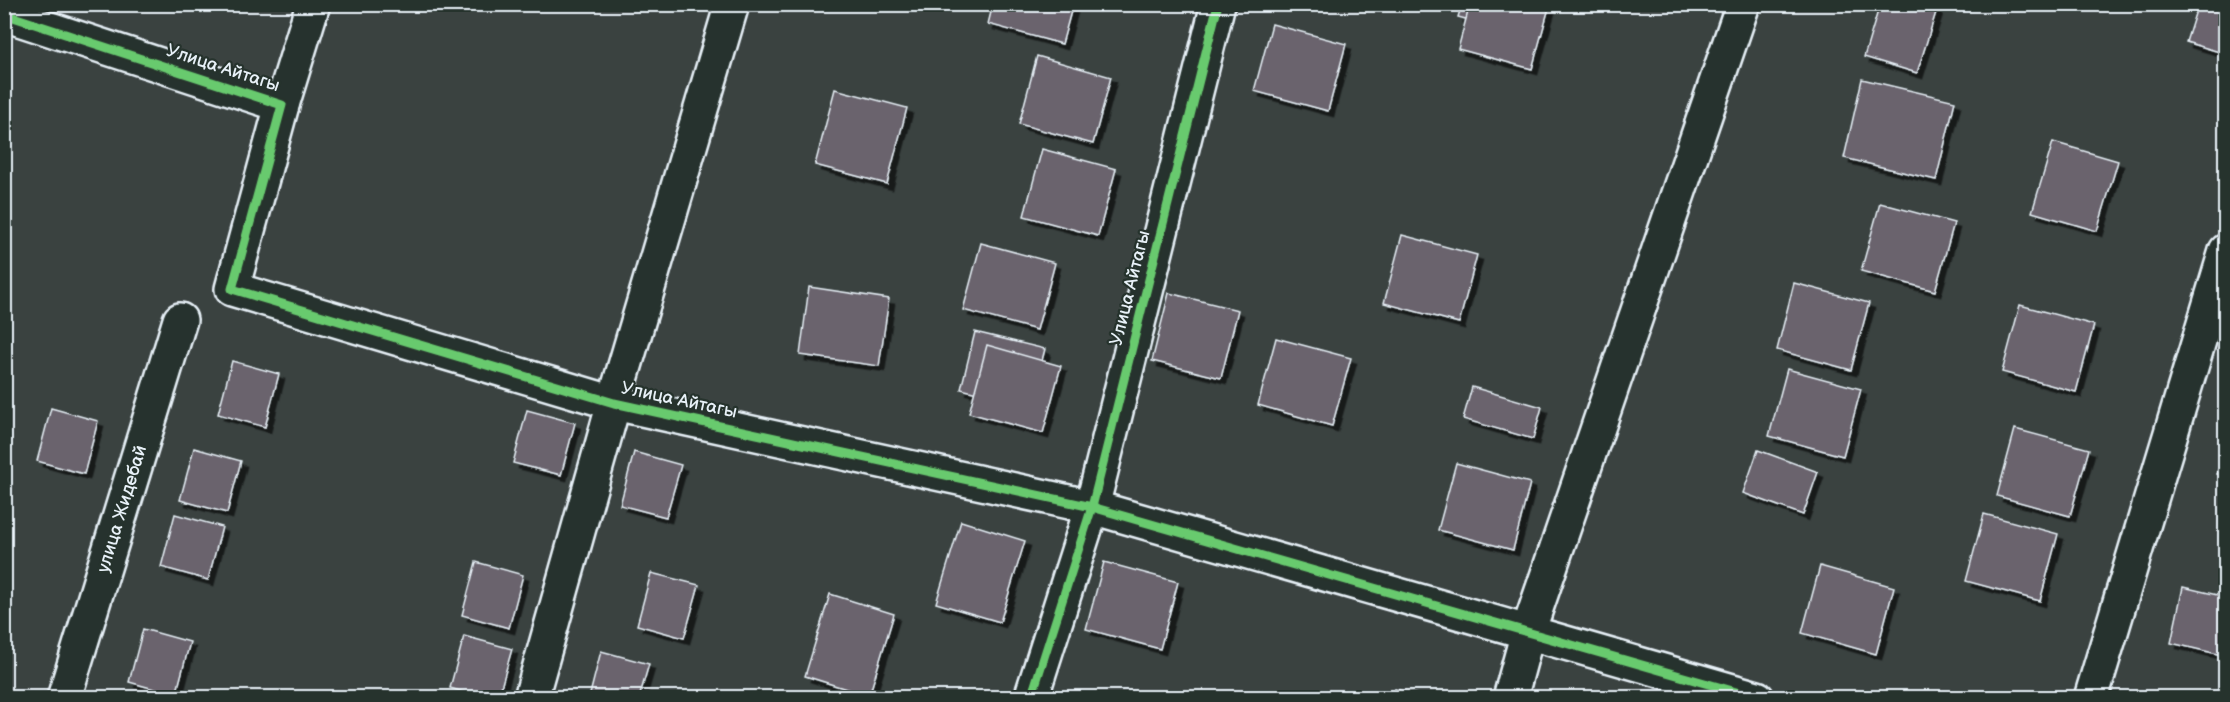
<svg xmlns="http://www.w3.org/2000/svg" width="2230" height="702" font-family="'Balsamiq Sans',sans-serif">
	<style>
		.building { fill: #6a646d; stroke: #e8f1f8; stroke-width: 1.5; filter: url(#shadow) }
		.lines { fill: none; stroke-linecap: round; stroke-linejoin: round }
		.minor-casing { stroke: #e8f1f8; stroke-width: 38 }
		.minor { stroke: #26332d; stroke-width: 33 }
		.cycleway-casing { stroke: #26332d; stroke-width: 13 }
		.cycleway { stroke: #67ca6e; stroke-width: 9 }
		.labels { text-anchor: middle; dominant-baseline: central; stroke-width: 4.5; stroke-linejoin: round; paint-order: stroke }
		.street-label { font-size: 18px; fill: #e8f1f8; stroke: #26332d }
	</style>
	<defs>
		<filter id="shadow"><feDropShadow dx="5.5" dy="5.5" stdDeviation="0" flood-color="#0009"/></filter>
	</defs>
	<rect width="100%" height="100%" fill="#3a4240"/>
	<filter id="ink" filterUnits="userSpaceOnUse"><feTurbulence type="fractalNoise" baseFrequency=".0167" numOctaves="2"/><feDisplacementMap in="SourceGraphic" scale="12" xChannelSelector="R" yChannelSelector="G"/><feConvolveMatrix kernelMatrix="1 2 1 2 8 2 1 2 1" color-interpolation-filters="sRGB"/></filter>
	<g filter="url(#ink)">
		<g class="building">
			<polygon points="992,4 1035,4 1033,14"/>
			<polygon points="993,4 1073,4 1062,44 988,24"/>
			<polygon points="1462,4 1546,4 1537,38 1458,17"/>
			<polygon points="1470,4 1550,4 1532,69 1458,49"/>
			<polygon points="1880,4 1923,4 1937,9 1917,73 1864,57"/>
			<polygon points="2198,4 2226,4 2226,54 2186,42"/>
			<polygon points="1272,24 1346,44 1328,111 1254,91"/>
			<polygon points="1037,56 1111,77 1093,144 1019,124"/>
			<polygon points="1862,79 1955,101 1936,180 1844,158"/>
			<polygon points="835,89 907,108 887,184 815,165"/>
			<polygon points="2053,142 2118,161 2097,231 2032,212"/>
			<polygon points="1042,149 1116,169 1098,236 1024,216"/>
			<polygon points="1880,203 1954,223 1935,291 1861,271"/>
			<polygon points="1402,235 1477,255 1459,323 1384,303"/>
			<polygon points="981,243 1055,263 1037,330 963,310"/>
			<polygon points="1794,283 1869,303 1851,370 1777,350"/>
			<polygon points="809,287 889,299 879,366 800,355"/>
			<polygon points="1169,293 1238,310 1221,378 1152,361"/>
			<polygon points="2020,305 2094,325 2076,392 2002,372"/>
			<polygon points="975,332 1045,349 1030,406 961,389"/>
			<polygon points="1276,338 1351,358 1332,426 1258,405"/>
			<polygon points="987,345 1061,366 1043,433 969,413"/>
			<polygon points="232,361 279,374 265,427 218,414"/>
			<polygon points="1787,369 1861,389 1843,456 1769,436"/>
			<polygon points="1472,387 1542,407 1533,439 1463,419"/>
			<polygon points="51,408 98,421 84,474 37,461"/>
			<polygon points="527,410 575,423 561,475 513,463"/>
			<polygon points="2015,429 2089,449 2070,516 1997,496"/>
			<polygon points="2226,445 2226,477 2217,474"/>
			<polygon points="194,448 241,461 227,513 180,500"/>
			<polygon points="1758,450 1818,472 1803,515 1743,493"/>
			<polygon points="634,452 681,465 666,517 620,505"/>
			<polygon points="1456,463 1530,483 1513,550 1438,530"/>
			<polygon points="175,514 222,527 208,580 161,567"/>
			<polygon points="1984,514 2058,534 2040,601 1966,581"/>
			<polygon points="961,521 1025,541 1000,622 936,603"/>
			<polygon points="476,562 523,575 509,628 462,615"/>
			<polygon points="1104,562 1178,582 1160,649 1086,629"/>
			<polygon points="1820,566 1894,587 1876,654 1802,633"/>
			<polygon points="651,573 699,585 684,638 637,625"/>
			<polygon points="2183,587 2226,597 2226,656 2171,643"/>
			<polygon points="830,594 894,614 869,696 805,676"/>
			<polygon points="143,629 190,642 176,695 129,682"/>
			<polygon points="464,636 512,649 498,698 483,698 450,688"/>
			<polygon points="601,651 649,664 639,698 589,698"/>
			<polygon points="1395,689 1429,698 1393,698"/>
		</g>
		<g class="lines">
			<defs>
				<g id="minor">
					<polyline points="4,14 282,105 232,289 614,403 1092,507 1218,4"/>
					<polyline points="282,105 313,4"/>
					<polyline points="64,698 180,320"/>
					<polyline points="531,698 614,403 732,4"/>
					<polyline points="1031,698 1092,507 1757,698"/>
					<polyline points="1510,698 1528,632 1743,4"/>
					<polyline points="2091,698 2226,251"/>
				</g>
			</defs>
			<use href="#minor" class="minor-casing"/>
			<use href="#minor" class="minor"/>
			<defs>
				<g id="cycleway">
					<polyline points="4,14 282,105 232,289 614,403 1092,507 1218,4"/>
					<polyline points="1031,698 1092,507 1757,698"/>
				</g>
			</defs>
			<use href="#cycleway" class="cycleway-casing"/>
			<use href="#cycleway" class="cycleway"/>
		</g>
	</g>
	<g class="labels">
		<g class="street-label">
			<text transform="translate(223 68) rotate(18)">Улица Айтагы</text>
			<text transform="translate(1130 288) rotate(-76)">Улица Айтагы</text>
			<text transform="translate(679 400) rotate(12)">Улица Айтагы</text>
			<text transform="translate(122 509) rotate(-73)">улица Жидебай</text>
		</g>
	</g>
	<rect width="2230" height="702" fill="none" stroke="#26332d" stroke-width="24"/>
	<rect x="12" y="12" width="2206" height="678" fill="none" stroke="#e8f1f8" stroke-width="2" filter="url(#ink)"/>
</svg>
